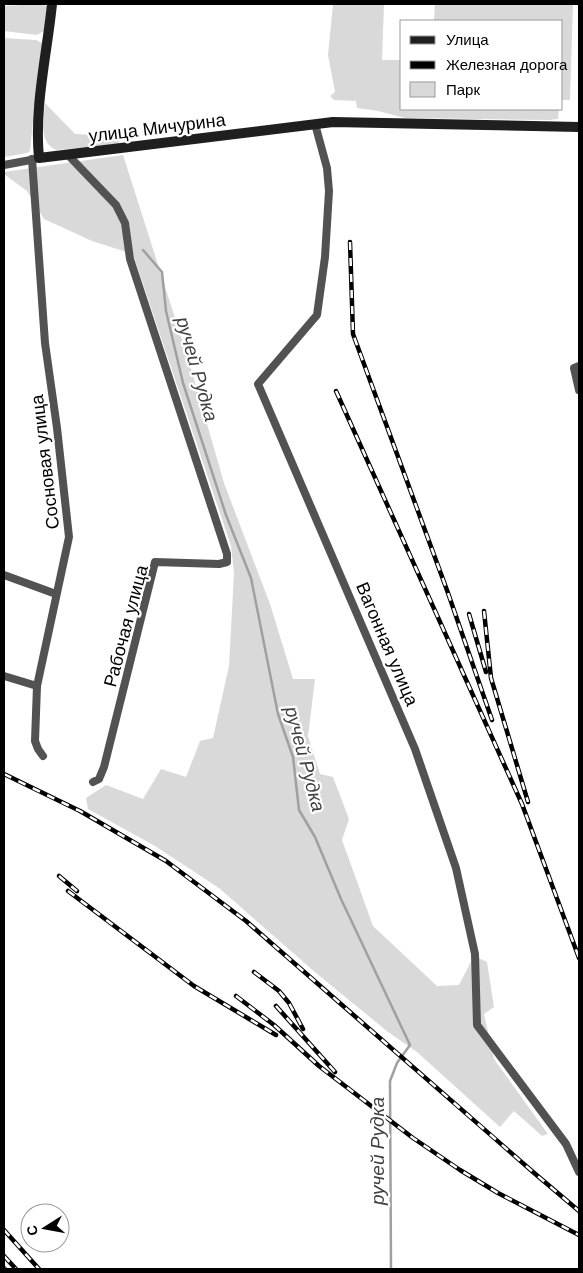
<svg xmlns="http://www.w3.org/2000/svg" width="583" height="1273" font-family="Helvetica,sans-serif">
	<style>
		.green { fill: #d9d9d9 }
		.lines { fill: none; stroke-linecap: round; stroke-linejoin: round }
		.stream { stroke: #a0a0a0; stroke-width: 2.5 }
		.street { stroke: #525252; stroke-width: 8 }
		.secondary { stroke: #1f1f1f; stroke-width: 10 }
		.rail-casing { stroke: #000; stroke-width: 4.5 }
		.rail { stroke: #fff; stroke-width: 2.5; stroke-dasharray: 8; stroke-linecap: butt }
		.labels { text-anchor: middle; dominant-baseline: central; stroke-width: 4.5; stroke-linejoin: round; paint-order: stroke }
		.street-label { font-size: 18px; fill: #000; stroke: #fff }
		.water-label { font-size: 19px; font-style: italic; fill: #414141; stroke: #fff }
	</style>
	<rect width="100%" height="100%" fill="#fff"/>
	<g class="green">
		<polygon points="37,4 47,6 47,8 44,31 37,35 4,31 4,6"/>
		<polygon points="333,4 384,4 382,60 402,60 402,109 559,109 558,119 549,120 405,118 378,111 357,108 356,101 334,100 330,96 335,92 328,55"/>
		<polygon points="435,4 573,4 570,100 562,100 562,21 434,21"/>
		<polygon points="4,38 36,40 42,43 43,47 38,71 30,151 27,153 4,157"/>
		<path d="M45 103 75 134 117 136 120 145 56 150C38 142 44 119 45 103Z"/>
		<polygon points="123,155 190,365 224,483 270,604 293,679 315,679 308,736 320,774 333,777 349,819 342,840 373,926 437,986 459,985 474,956 487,962 494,1007 484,1014 494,1059 548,1134 542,1136 514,1111 500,1127 417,1052 388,1032 316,973 219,888 155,846 88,809 86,798 106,785 143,799 161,769 186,777 200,741 213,738 229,666 234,573 231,546 133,254 92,241 44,219 27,191 4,174 4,172"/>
	</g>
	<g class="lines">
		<polyline class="stream" points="143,250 162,272 166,311 183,383 226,515 251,578 278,714 293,757 299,810 315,837 341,899 410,1045 397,1063 390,1081 391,1269"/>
		<g class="street">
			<polyline points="315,124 327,168 329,191 325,257 317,315 258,384 415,749 456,868 475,954 477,1025 566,1144 579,1172"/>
			<polyline points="68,155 116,205 125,223 130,259 227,554 227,562 219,564 155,562 104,767 99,779 93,782"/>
			<polyline points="32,159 45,343 57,428 69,537 37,686 35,741 38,749 43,756"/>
			<polyline points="4,165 36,159"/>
			<polyline points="579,366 574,368 579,390"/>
			<polyline points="4,575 56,594"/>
			<polyline points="4,676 37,686"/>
		</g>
		<path class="secondary" d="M52 4C47 54 34 107 39 158L333 122 579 127"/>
		<defs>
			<g id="rail">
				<polyline points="350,242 353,334 448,593 492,720"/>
				<polyline points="336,391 522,804 579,958"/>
				<polyline points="484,611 491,678 528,802"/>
				<polyline points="469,614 486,672"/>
				<polyline points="4,774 80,811 166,861 246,921 533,1172 579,1211"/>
				<polyline points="59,876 77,891"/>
				<polyline points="68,891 194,986 276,1035"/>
				<polyline points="254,972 279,991 289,1003 303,1029"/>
				<polyline points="236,996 274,1025 319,1066 413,1138 460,1170 498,1193 579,1235"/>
				<polyline points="276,1006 335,1072"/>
				<polyline points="4,1230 39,1269"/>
				<polyline points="4,1256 16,1269"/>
				<polyline points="4,1268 5,1269"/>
			</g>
		</defs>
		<use href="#rail" class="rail-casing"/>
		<use href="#rail" class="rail"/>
	</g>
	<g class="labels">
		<g class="street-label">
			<text transform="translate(157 128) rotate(-7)">улица Мичурина</text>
			<text transform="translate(45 462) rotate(-97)">Сосновая улица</text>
			<text transform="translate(126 626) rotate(-75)">Рабочая улица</text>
			<text transform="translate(387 644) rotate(67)">Вагонная улица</text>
		</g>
		<g class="water-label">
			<text transform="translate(197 369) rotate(74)">ручей Рудка</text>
			<text transform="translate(305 759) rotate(75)">ручей Рудка</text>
			<text transform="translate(377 1151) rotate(-90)">ручей Рудка</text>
		</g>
	</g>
	<rect width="583" height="1273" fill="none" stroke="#000000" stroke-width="10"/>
	<rect x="400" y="20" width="162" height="90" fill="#ffffff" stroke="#999999"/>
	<rect x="410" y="36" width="25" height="8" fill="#1f1f1f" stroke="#999999"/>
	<text x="446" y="45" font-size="15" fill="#000000">Улица</text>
	<rect x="410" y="61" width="25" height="8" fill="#000000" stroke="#999999"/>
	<text x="446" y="70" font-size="15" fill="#000000">Железная дорога</text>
	<rect x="410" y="82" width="25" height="15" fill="#d9d9d9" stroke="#999999"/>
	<text x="446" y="95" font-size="15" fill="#000000">Парк</text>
	<g transform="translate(45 1228) rotate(259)"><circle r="24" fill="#ffffff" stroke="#999999"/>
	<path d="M0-4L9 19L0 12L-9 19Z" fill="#000000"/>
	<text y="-8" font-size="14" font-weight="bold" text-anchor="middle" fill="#000000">С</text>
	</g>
</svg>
